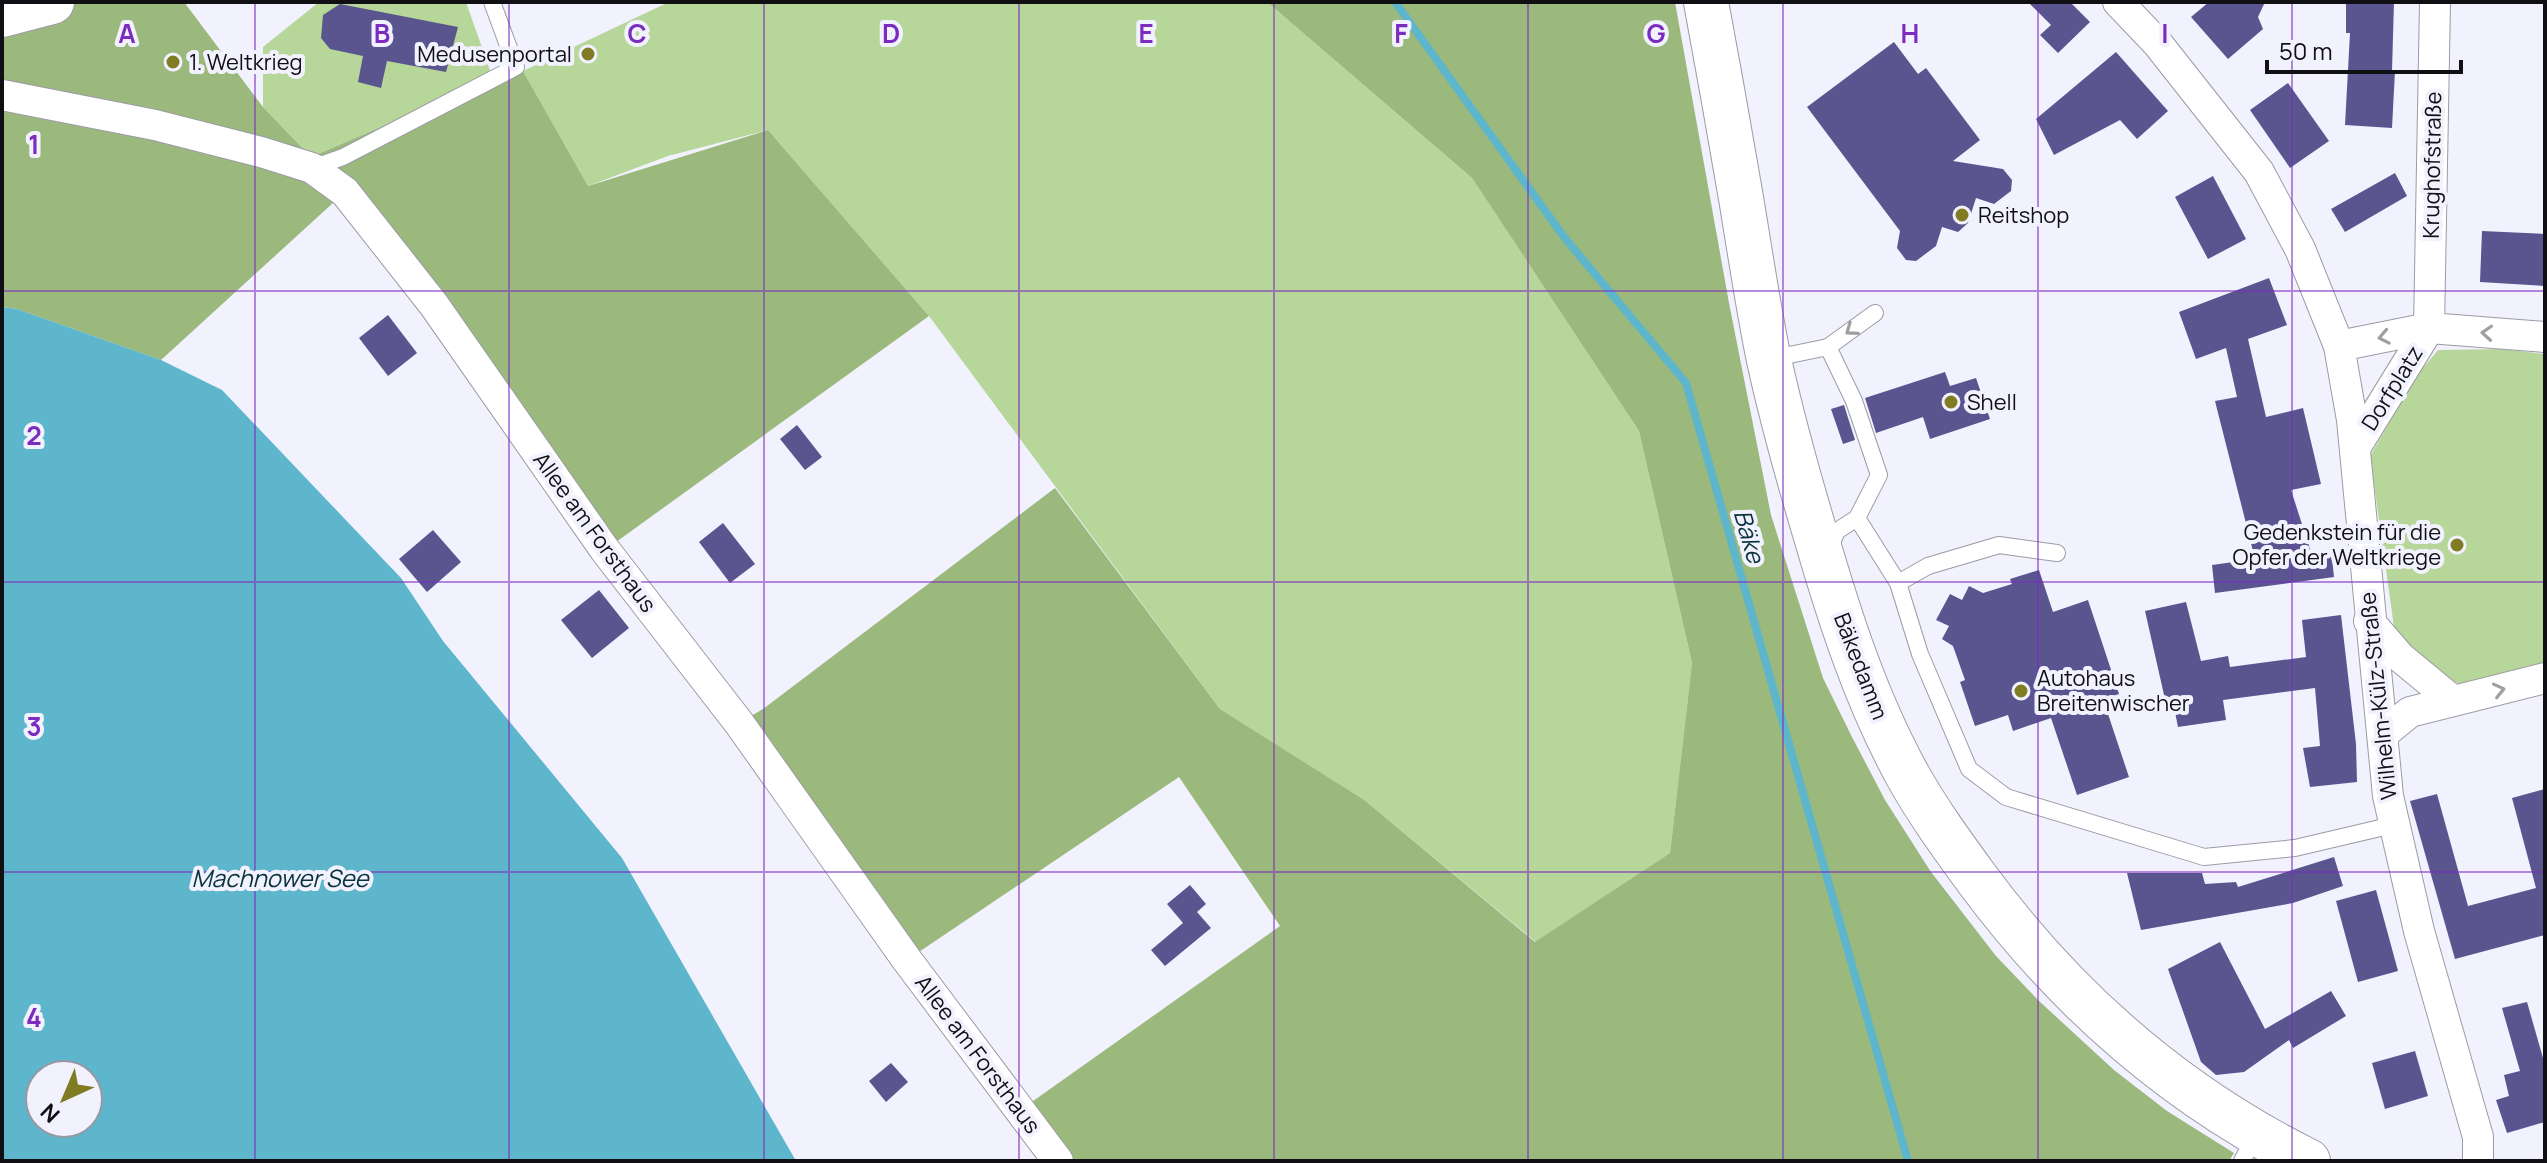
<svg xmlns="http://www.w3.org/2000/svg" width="2547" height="1163" font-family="Manrope,sans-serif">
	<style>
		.green { fill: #b7d699 }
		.forest { fill: #9bb97c }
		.water { fill: #5db6cb; fill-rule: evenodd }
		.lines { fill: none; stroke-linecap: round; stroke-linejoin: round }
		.stream { stroke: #5db6cb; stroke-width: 8 }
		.building { fill: #5a558e }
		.lane-casing { stroke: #9b9ba6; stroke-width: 18 }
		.street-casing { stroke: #9b9ba6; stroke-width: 32 }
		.secondary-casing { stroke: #9b9ba6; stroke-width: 46 }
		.lane { stroke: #fff; stroke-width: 16 }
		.street { stroke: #fff; stroke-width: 30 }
		.secondary { stroke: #fff; stroke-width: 44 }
		.oneway { stroke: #9f9fa1 }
		.grid { fill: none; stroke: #7b2cbf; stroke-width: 2; stroke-opacity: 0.55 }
		.poi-dot { fill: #7f7c23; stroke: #f2f2ff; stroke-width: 3 }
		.labels { text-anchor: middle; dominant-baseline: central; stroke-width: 8; stroke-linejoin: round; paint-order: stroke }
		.poi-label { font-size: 22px; fill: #101014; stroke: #f2f2ff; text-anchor: start }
		.street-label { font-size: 22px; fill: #101014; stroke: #f2f2ff }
		.water-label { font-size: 24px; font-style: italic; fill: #09343e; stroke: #f2f2ff }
		.grid-label { font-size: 26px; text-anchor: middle; font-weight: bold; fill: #7b2cbf; stroke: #f2f2ff; stroke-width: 8; stroke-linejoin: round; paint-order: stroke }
	</style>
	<rect width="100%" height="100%" fill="#f2f2ff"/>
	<g class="green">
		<polygon points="319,2 466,2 493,79 311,157 263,107 263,47"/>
		<polygon points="669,2 1267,2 1472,178 1639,431 1692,663 1670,853 1536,942 1363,799 1220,709 929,316 768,130 668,156 588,186 523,71"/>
		<polygon points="2503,349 2545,354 2545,667 2463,685 2444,678 2395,634 2370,456 2417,375 2438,350"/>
	</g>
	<g class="forest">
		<polygon points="52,2 184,2 263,107 311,157 493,79 523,71 588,186 768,130 929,316 605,550 345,192 161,360 17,309 2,307 2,15"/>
		<polygon points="1267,2 1675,2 1729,303 1771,515 1823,678 1852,737 1885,800 1931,872 1996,956 2039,1001 2114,1070 2167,1111 2234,1153 2229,1161 1058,1161 1019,1111 1280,926 1179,777 907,960 739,723 763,709 1055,488 1220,709 1363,799 1535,942 1670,853 1692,663 1639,431 1472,178"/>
	</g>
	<path class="water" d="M2 307 17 309 161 360 222 390 401 578 443 641 622 858 796 1161H2ZM40 1075H88V1123H40Z"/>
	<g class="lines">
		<polyline class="stream" points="1395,2 1564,237 1686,383 1908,1161"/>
	</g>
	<g class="building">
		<polygon points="2028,2 2070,2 2090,22 2058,53 2040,35 2051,25"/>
		<polygon points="2209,2 2265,2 2258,17 2263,29 2228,59 2191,17"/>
		<polygon points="2346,2 2394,2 2392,71 2395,71 2392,128 2345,125 2350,33 2346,33"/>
		<polygon points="340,4 458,27 446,72 387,61 381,88 358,82 363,56 330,49 321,38 323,15"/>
		<polygon points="1894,42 1918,74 1926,68 1980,140 1953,161 2003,169 2012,180 2011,191 1994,204 1976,198 1968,223 1958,232 1942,227 1936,246 1916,261 1906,260 1897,248 1900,231 1807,107"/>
		<polygon points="2116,52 2168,111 2137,139 2120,120 2054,155 2036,119"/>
		<polygon points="2288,83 2329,141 2290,168 2250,110"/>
		<polygon points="2395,173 2407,196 2345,232 2331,209"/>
		<polygon points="2213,176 2246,239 2208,259 2175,197"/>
		<polygon points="2482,231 2545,234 2545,286 2480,282"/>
		<polygon points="2269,278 2287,325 2248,339 2266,417 2303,408 2321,484 2291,490 2311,552 2331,549 2334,577 2215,593 2212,565 2255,559 2215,401 2237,397 2226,348 2196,359 2179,312"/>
		<polygon points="388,315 417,353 388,376 359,338"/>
		<polygon points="1945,372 1950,386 1976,378 1990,419 1930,439 1923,417 1876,433 1865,398"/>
		<polygon points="1844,405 1855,440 1843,444 1831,409"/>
		<polygon points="797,425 822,457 805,470 780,439"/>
		<polygon points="723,523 755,564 730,583 699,542"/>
		<polygon points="433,530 461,562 427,592 399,559"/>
		<polygon points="2039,570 2053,612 2088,600 2119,694 2103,699 2129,777 2077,795 2051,718 2013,731 2008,715 1975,726 1960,682 1965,680 1953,646 1942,639 1949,626 1936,620 1950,594 1962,600 1969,586 1983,593 2012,584 2010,579"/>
		<polygon points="599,590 629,628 592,658 561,620"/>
		<polygon points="2186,602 2201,661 2228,656 2230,667 2306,657 2302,620 2341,615 2356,744 2357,782 2310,787 2303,748 2320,746 2315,688 2223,700 2226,720 2178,727 2174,707 2167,708 2145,611"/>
		<polygon points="2545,789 2545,935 2455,959 2410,801 2437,794 2468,906 2536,888 2512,798"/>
		<polygon points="2334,857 2343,886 2293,903 2141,930 2127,873 2202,873 2205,884 2236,882 2238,887"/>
		<polygon points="1190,885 1206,904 1197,912 1211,928 1165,966 1151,950 1183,923 1167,904"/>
		<polygon points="2376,890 2398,971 2358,982 2336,901"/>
		<polygon points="2220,942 2265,1029 2331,991 2346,1016 2293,1048 2289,1040 2244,1072 2216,1075 2201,1062 2168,969"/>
		<polygon points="2527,1002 2545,1065 2545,1122 2507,1133 2496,1100 2509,1096 2504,1075 2520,1071 2502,1008"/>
		<polygon points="2415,1051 2428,1096 2385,1109 2372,1063"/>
		<polygon points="891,1063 908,1082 886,1102 869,1081"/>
	</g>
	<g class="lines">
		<defs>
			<g id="lane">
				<polyline points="312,168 343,157 516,67 492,2"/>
				<polyline points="1828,347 1875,313"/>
				<polyline points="1770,359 1828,347 1854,401 1879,475 1857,518 1837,531 1829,549"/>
				<polyline points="1857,518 1898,583"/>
				<polyline points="2057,553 1999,545 1928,566 1898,583 1920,654 1969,769 2006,797 2204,857 2295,848 2393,825"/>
				<polyline points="2242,1161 2255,1136"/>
			</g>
			<g id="street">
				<polyline points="2118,2 2158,44 2259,172 2300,249 2339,346 2352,420 2388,796 2419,931 2478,1137 2478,1161"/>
				<polyline points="2,95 155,125 261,152 312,168 345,192 434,305 605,550 739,723 907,960 1058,1161"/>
				<polyline points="2429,328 2435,2"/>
				<polyline points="2339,346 2429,328 2545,337"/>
				<polyline points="2355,448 2429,328"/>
				<polyline points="2369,621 2400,657 2452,700"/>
				<polyline points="2383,734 2410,712 2545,678"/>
			</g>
			<g id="secondary">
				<path d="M1706 2C1718 67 1730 133 1741 198 1750 252 1758 307 1769 360 1782 419 1798 476 1815 533 1839 616 1866 700 1908 776 1928 812 1953 846 1977 879 2065 998 2175 1095 2308 1161"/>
				<polyline points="2,15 52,2"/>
			</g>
		</defs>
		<use href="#lane" class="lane-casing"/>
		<use href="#street" class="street-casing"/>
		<use href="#secondary" class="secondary-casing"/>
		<use href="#lane" class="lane"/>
		<use href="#street" class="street"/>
		<use href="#secondary" class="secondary"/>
	</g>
	<defs><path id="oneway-chevron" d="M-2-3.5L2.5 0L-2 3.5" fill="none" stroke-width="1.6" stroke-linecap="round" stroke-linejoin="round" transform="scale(2)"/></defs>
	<g class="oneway">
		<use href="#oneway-chevron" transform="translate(1851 330) rotate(144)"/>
		<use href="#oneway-chevron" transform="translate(2487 333) rotate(-176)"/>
		<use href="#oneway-chevron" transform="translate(2384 337) rotate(169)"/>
		<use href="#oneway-chevron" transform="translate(2499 690) rotate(-13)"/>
	</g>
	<path class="grid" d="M255 2V1161M509 2V1161M764 2V1161M1019 2V1161M1274 2V1161M1528 2V1161M1783 2V1161M2038 2V1161M2292 2V1161M2 291H2545M2 582H2545M2 872H2545"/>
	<g class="poi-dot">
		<circle cx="588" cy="54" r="8"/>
		<circle cx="173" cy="62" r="8"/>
		<circle cx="1962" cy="215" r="8"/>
		<circle cx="1951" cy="402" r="8"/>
		<circle cx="2457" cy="545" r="8"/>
		<circle cx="2021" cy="691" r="8"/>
	</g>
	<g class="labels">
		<g class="poi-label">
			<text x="572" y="54" text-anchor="end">Medusenportal</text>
			<text x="189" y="62">1. Weltkrieg</text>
			<text x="1978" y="215">Reitshop</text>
			<text x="1967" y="402">Shell</text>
			<text x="2441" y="532" text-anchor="end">Gedenkstein für die<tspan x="2441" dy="25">Opfer der Weltkriege</tspan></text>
			<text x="2037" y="678">Autohaus<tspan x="2037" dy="25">Breitenwischer</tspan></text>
		</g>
		<g class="street-label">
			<text transform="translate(2432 165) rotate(-89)">Krughofstraße</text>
			<text transform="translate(2392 388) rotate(-58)">Dorfplatz</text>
			<text transform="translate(595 532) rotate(54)">Allee am Forsthaus</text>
			<text transform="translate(1861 666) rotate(69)">Bäkedamm</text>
			<text transform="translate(2378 696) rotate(-96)">Wilhelm-Külz-Straße</text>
			<text transform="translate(978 1054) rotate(53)">Allee am Forsthaus</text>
		</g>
		<g class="water-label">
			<text transform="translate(1750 536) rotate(74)">Bäke</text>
			<text x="280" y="877">Machnower See</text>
		</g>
	</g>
	<g class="grid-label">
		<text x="127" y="43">A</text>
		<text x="382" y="43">B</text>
		<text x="637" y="43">C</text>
		<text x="891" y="43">D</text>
		<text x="1146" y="43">E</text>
		<text x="1401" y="43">F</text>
		<text x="1656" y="43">G</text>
		<text x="1910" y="43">H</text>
		<text x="2165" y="43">I</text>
		<text x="34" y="154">1</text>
		<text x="34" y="445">2</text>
		<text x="34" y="736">3</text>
		<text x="34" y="1027">4</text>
	</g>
	<rect width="2547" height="1163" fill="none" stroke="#101014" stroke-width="8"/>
	<g transform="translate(64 1099) rotate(224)"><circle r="38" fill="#f2f2ff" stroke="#9898a1" stroke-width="2"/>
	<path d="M0-6L14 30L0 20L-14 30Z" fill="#7f7c23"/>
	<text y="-12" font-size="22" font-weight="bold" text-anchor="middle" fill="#101014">N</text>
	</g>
	<path d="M2267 60v12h194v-12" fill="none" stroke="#101014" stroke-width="4"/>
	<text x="2279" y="60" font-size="24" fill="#101014" stroke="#f2f2ff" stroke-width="6" paint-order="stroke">50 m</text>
</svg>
